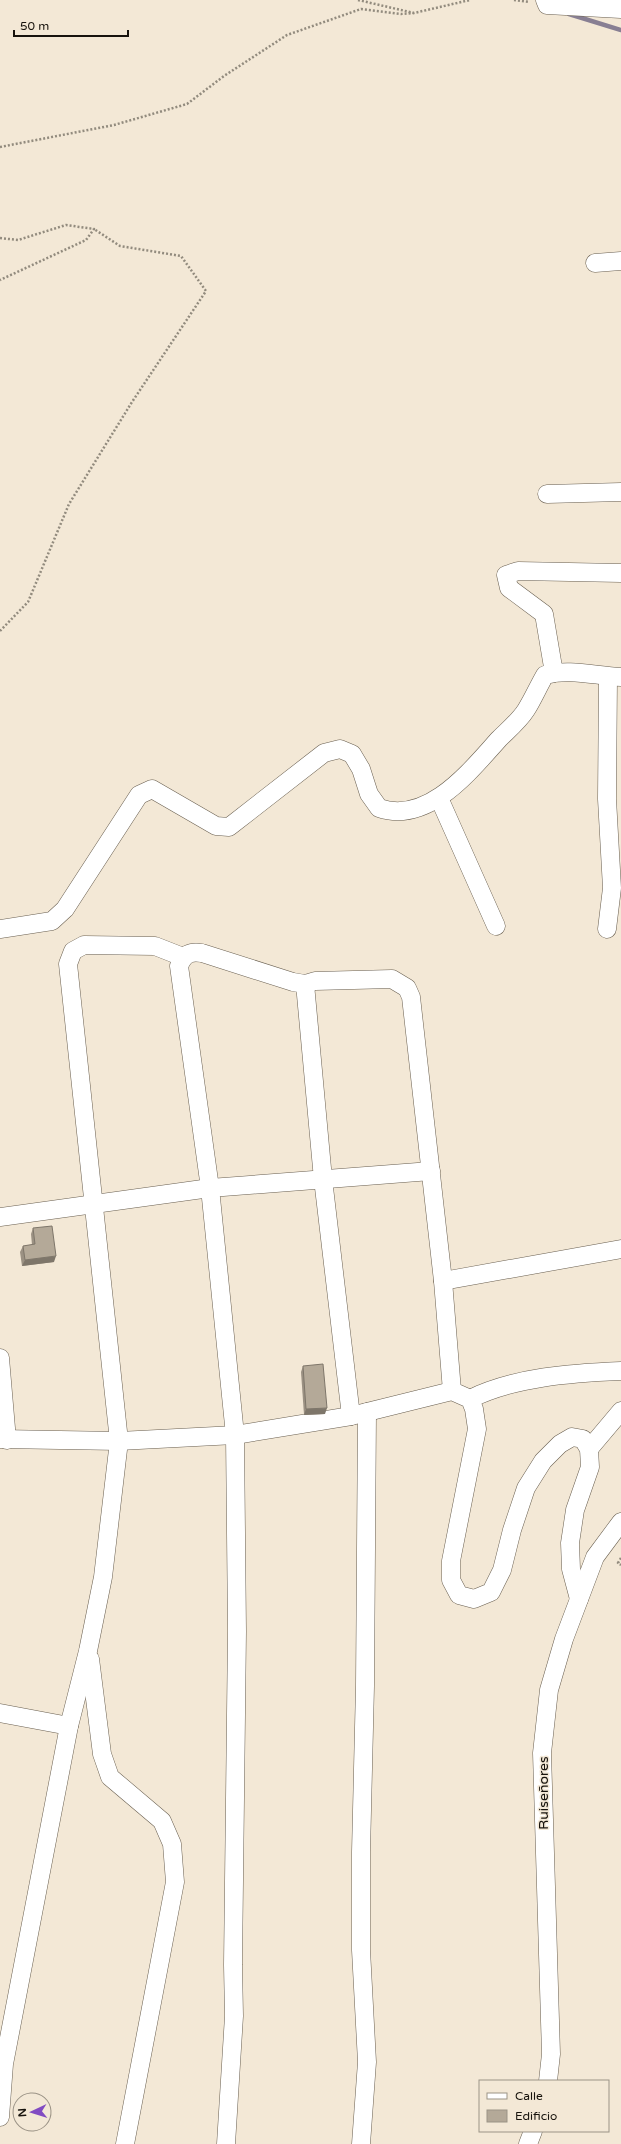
<svg xmlns="http://www.w3.org/2000/svg" width="621" height="2144" font-family="'Varela Round',sans-serif">
	<style>
		.lines { fill: none; stroke-linecap: round; stroke-linejoin: round }
		.stream { stroke: #887f93; stroke-width: 4.5 }
		.minor-casing { stroke: #695f50; stroke-width: 19 }
		.path { stroke: #928b7e; stroke-width: 2.5; stroke-dasharray: 2 2; stroke-linecap: butt }
		.minor { stroke: #fff; stroke-width: 18 }
		.wall { fill: #9b9183 }
		.shaded-wall { fill: #7e766a }
		.building { fill: #b4a998; stroke: #7e766a }
		.labels { text-anchor: middle; dominant-baseline: central; stroke-width: 3; stroke-linejoin: round; paint-order: stroke }
		.street-label { font-size: 14px; fill: #17130d; stroke: #f3e8d6 }
	</style>
	<rect width="100%" height="100%" fill="#f3e8d6"/>
	<g class="lines">
		<polyline class="stream" points="569,14 621,30"/>
		<defs>
			<g id="minor">
				<polyline points="545,0 547,5 621,9"/>
				<polyline points="595,263 621,261"/>
				<polyline points="547,494 621,492"/>
				<polyline points="554,673 544,614 509,588 506,575 518,571 621,573"/>
				<polyline points="439,798 496,926"/>
				<path d="M0 929 52 921 65 909 139 795 152 789 216 826 229 827 324 753 340 749 352 754 361 769 369 794 379 808C428 825 470 771 499 739 508 730 519 721 526 710 533 699 538 687 545 675 569 668 596 676 621 677"/>
				<polyline points="607,929 612,888 607,799 608,677"/>
				<polyline points="305,984 315,981 392,979 407,988 411,997 443,1281 452,1391"/>
				<polyline points="0,1217 210,1188 431,1171"/>
				<polyline points="443,1281 621,1249"/>
				<polyline points="0,1358 7,1440"/>
				<path d="M470 1399C514 1377 572 1373 621 1371"/>
				<polyline points="0,1439 119,1441 235,1435 351,1416 452,1391 470,1399 474,1409 477,1429 451,1561 451,1580 459,1595 474,1599 491,1592 502,1570 512,1530 526,1488 543,1461 560,1444 572,1437 583,1439 589,1449 590,1467 575,1510 570,1543 571,1569 579,1599"/>
				<polyline points="589,1449 621,1411"/>
				<polyline points="90,1659 102,1754 110,1777 162,1821 172,1844 175,1882 125,2144"/>
				<polyline points="0,1713 69,1726"/>
				<polyline points="548,2081 551,2054 542,1753 549,1690 564,1639 595,1557 621,1522"/>
				<polyline points="0,2117 4,2064 69,1726 88,1651 103,1577 119,1441 68,964 73,951 84,945 155,946 183,957"/>
				<path d="M226 2144 234 2016 233 1965 237 1631 235 1435 210 1188 179 966C184 954 190 951 202 953L293 982 305 984 323 1179 351 1416"/>
				<polyline points="361,2144 367,2062 361,1950 361,1852 365,1686 367,1412"/>
				<polyline points="528,2144 533,2131"/>
			</g>
		</defs>
		<use href="#minor" class="minor-casing"/>
		<g class="path">
			<polyline points="358,0 414,13 470,0"/>
			<polyline points="514,0 529,2"/>
			<polyline points="0,147 114,125 187,104 224,76 287,35 361,9 401,14 414,13"/>
			<polyline points="0,238 18,240 66,225 94,229 86,240 0,280"/>
			<polyline points="0,631 28,602 69,504 132,402 206,291 181,256 120,246 94,229"/>
			<polyline points="621,1558 618,1563 621,1565"/>
		</g>
		<use href="#minor" class="minor"/>
	</g>
	<g class="wall">
		<polygon points="33,1228 54,1262 22,1266 20,1252 23,1246 32,1245 31,1234"/>
		<polygon points="303,1366 325,1414 304,1415 301,1372"/>
	</g>
	<g class="shaded-wall">
		<polygon points="56,1256 54,1262 22,1266 25,1260"/>
		<polygon points="327,1408 325,1414 304,1415 306,1409"/>
	</g>
	<g class="building">
		<polygon points="52,1226 56,1256 25,1260 23,1246 35,1244 33,1228"/>
		<polygon points="323,1364 327,1408 306,1409 303,1366"/>
	</g>
	<g class="labels">
		<g class="street-label">
			<text transform="translate(543 1793) rotate(-90)">Ruiseñores</text>
		</g>
	</g>
	<rect x="479" y="2080" width="130" height="52" fill="#f3e8d6" stroke="#9b9386"/>
	<rect x="487" y="2093" width="20" height="6" fill="#ffffff" stroke="#9b9386"/>
	<text x="515" y="2100" font-size="12" fill="#17130d">Calle</text>
	<rect x="487" y="2110" width="20" height="12" fill="#b4a998" stroke="#9b9386"/>
	<text x="515" y="2120" font-size="12" fill="#17130d">Edificio</text>
	<g transform="translate(32 2112) rotate(266)"><circle r="19" fill="#f3e8d6" stroke="#9b9386"/>
	<path d="M0-3L7 15L0 10L-7 15Z" fill="#814bc2"/>
	<text y="-6" font-size="11" font-weight="bold" text-anchor="middle" fill="#17130d">N</text>
	</g>
	<path d="M14 30v6h114v-6" fill="none" stroke="#17130d" stroke-width="2"/>
	<text x="20" y="30" font-size="12" fill="#17130d" stroke="#f3e8d6" stroke-width="3" paint-order="stroke">50 m</text>
</svg>
